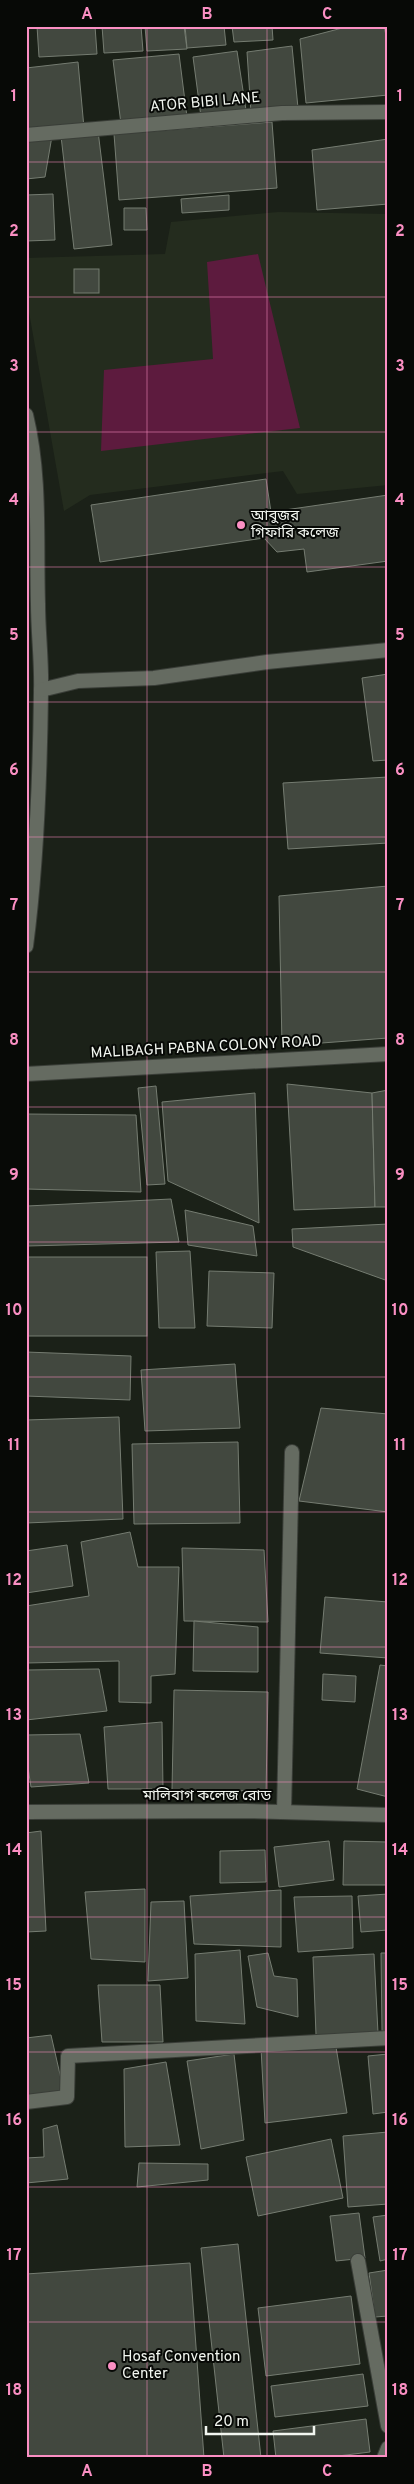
<svg xmlns="http://www.w3.org/2000/svg" width="414" height="2484" font-family="Overpass,'Noto Sans Bengali',sans-serif">
	<style>
		.built { fill: #242c1e }
		.green { fill: #5d1b3e }
		.building { fill: #42483f; stroke: #757c71 }
		.lines { fill: none; stroke-linecap: round; stroke-linejoin: round }
		.service-casing { stroke: #3a3e38; stroke-width: 16 }
		.minor-casing { stroke: #3a3e38; stroke-width: 16 }
		.service { stroke: #656b61; stroke-width: 14 }
		.minor { stroke: #656b61; stroke-width: 14 }
		.grid { fill: none; stroke: #fb8fc3; stroke-width: 1; stroke-opacity: 0.55 }
		.poi-dot { fill: #fb8fc3; stroke: #070906; stroke-width: 2 }
		.labels { text-anchor: middle; dominant-baseline: central; stroke-width: 4; stroke-linejoin: round; paint-order: stroke }
		.street-label { font-size: 15px; fill: #f2f6f0; stroke: #070906 }
		.poi-label { font-size: 15px; fill: #f2f6f0; stroke: #070906; text-anchor: start }
		.neatline { fill: none; stroke: #fb8fc3; stroke-width: 2 }
		.grid-label { font-size: 16px; text-anchor: middle; font-weight: bold; fill: #fb8fc3 }
	</style>
	<rect width="100%" height="100%" fill="#1b2118"/>
	<polygon class="built" points="278,212 388,214 388,485 297,494 283,471 90,495 64,511 26,295 26,258 165,254 171,222"/>
	<polygon class="green" points="258,254 300,428 101,451 104,370 213,359 207,262"/>
	<g class="building">
		<polygon points="37,26 95,26 97,54 39,57"/>
		<polygon points="102,26 141,26 143,51 104,53"/>
		<polygon points="145,26 184,26 187,49 147,51"/>
		<polygon points="185,26 224,26 226,45 187,48"/>
		<polygon points="232,26 272,26 273,40 234,42"/>
		<polygon points="350,26 384,26 388,45 388,95 306,103 300,39"/>
		<polygon points="292,46 298,108 251,113 247,52"/>
		<polygon points="237,51 246,110 201,117 193,57"/>
		<polygon points="179,54 187,117 121,124 113,60"/>
		<polygon points="78,62 84,128 26,131 26,68"/>
		<polygon points="272,122 277,188 119,200 114,134"/>
		<polygon points="98,131 112,245 74,249 61,136"/>
		<polygon points="52,136 45,177 26,179 26,140"/>
		<polygon points="388,139 388,204 317,210 312,150"/>
		<polygon points="53,194 55,240 26,241 26,195"/>
		<polygon points="229,195 229,210 182,213 181,199"/>
		<polygon points="124,208 146,208 147,230 124,230"/>
		<rect x="74" y="269" width="25" height="24"/>
		<polygon points="266,479 271,512 388,495 388,561 307,572 304,549 277,552 264,538 100,562 91,505"/>
		<polygon points="388,674 388,760 373,761 362,678"/>
		<polygon points="388,777 388,843 288,849 283,783"/>
		<polygon points="388,886 388,1038 282,1046 279,896"/>
		<polygon points="287,1084 372,1093 375,1207 294,1210"/>
		<polygon points="156,1086 165,1184 147,1185 138,1088"/>
		<polygon points="388,1090 388,1207 375,1207 372,1093"/>
		<polygon points="255,1093 259,1223 168,1181 162,1102"/>
		<polygon points="26,1114 136,1115 141,1192 26,1189"/>
		<polygon points="171,1199 179,1242 27,1246 27,1206"/>
		<polygon points="185,1210 253,1226 257,1256 188,1245"/>
		<polygon points="388,1224 388,1281 293,1247 292,1229"/>
		<polygon points="190,1251 195,1328 159,1328 156,1252"/>
		<rect x="26" y="1257" width="121" height="79"/>
		<polygon points="209,1271 274,1273 272,1328 207,1326"/>
		<polygon points="26,1352 131,1356 130,1400 26,1396"/>
		<polygon points="235,1364 240,1428 145,1431 141,1370"/>
		<polygon points="321,1408 388,1414 388,1512 299,1501"/>
		<polygon points="119,1417 123,1519 26,1523 26,1420"/>
		<polygon points="238,1442 240,1523 134,1524 132,1444"/>
		<polygon points="130,1532 138,1567 179,1567 175,1674 151,1676 151,1703 119,1702 119,1661 26,1663 26,1606 89,1596 81,1542"/>
		<polygon points="67,1545 73,1586 26,1593 26,1551"/>
		<polygon points="182,1548 264,1550 268,1622 184,1621"/>
		<polygon points="325,1597 388,1602 388,1658 320,1653"/>
		<polygon points="194,1621 258,1627 258,1672 193,1671"/>
		<polygon points="380,1665 388,1666 388,1797 357,1789"/>
		<polygon points="99,1669 107,1711 26,1720 26,1670"/>
		<polygon points="323,1674 356,1676 355,1702 322,1700"/>
		<polygon points="174,1690 268,1692 266,1791 172,1790"/>
		<polygon points="162,1722 163,1789 108,1789 104,1727"/>
		<polygon points="80,1734 89,1783 31,1787 26,1754 26,1735"/>
		<polygon points="41,1831 46,1931 26,1932 26,1833"/>
		<polygon points="329,1841 334,1880 279,1887 274,1847"/>
		<polygon points="344,1841 388,1842 388,1885 343,1885"/>
		<polygon points="265,1850 266,1882 220,1883 220,1851"/>
		<polygon points="145,1889 145,1962 91,1959 85,1892"/>
		<polygon points="281,1890 281,1947 194,1944 190,1896"/>
		<polygon points="388,1894 388,1930 361,1932 358,1896"/>
		<polygon points="352,1896 353,1948 298,1952 294,1897"/>
		<polygon points="184,1901 188,1978 148,1981 151,1902"/>
		<polygon points="240,1950 245,2024 196,2021 195,1954"/>
		<polygon points="268,1953 274,1976 297,1979 298,2017 257,2007 248,1956"/>
		<polygon points="381,1953 388,1953 388,2030 382,2031"/>
		<polygon points="374,1954 378,2033 316,2035 313,1957"/>
		<polygon points="98,1985 160,1985 163,2042 102,2042"/>
		<polygon points="51,2035 64,2092 26,2095 26,2038"/>
		<polygon points="335,2041 347,2113 265,2123 261,2048"/>
		<polygon points="234,2054 244,2140 201,2149 187,2061"/>
		<polygon points="388,2054 388,2112 373,2114 368,2056"/>
		<polygon points="166,2062 180,2145 125,2147 124,2069"/>
		<polygon points="57,2125 68,2179 26,2183 26,2158 44,2157 43,2129"/>
		<polygon points="388,2132 388,2204 348,2207 343,2136"/>
		<polygon points="331,2139 343,2198 258,2216 246,2157"/>
		<polygon points="139,2163 208,2164 208,2180 137,2187"/>
		<polygon points="359,2213 365,2258 336,2261 330,2216"/>
		<polygon points="388,2215 388,2259 380,2261 373,2217"/>
		<polygon points="238,2244 261,2458 224,2458 201,2248"/>
		<polygon points="190,2263 204,2458 26,2458 26,2274"/>
		<polygon points="388,2270 388,2316 375,2317 369,2273"/>
		<polygon points="351,2296 360,2364 266,2376 258,2308"/>
		<polygon points="363,2374 368,2406 275,2417 271,2386"/>
		<polygon points="366,2419 370,2452 322,2458 276,2458 273,2431"/>
	</g>
	<g class="lines">
		<defs>
			<g id="service">
				<polyline points="358,2261 388,2426"/>
				<polyline points="384,2458 388,2448"/>
			</g>
			<g id="minor">
				<polyline points="26,135 282,113 388,112"/>
				<path d="M26 415C41 477 36 541 38 604 38 633 42 662 41 692 40 776 37 862 26 946"/>
				<polyline points="41,690 78,681 154,678 267,662 388,650"/>
				<polyline points="26,1074 388,1054"/>
				<polyline points="26,1812 245,1811 388,1815"/>
				<polyline points="284,1812 292,1452"/>
				<polyline points="26,2102 67,2097 68,2056 388,2038"/>
			</g>
		</defs>
		<use href="#service" class="service-casing"/>
		<use href="#minor" class="minor-casing"/>
		<use href="#service" class="service"/>
		<use href="#minor" class="minor"/>
	</g>
	<path class="grid" d="M147 26V2458M267 26V2458M26 162H388M26 297H388M26 432H388M26 567H388M26 702H388M26 837H388M26 972H388M26 1107H388M26 1242H388M26 1377H388M26 1512H388M26 1647H388M26 1782H388M26 1917H388M26 2052H388M26 2187H388M26 2322H388"/>
	<g class="poi-dot">
		<circle cx="241" cy="525" r="5"/>
		<circle cx="112" cy="2366" r="5"/>
	</g>
	<g class="labels">
		<g class="street-label">
			<text transform="translate(205 103) rotate(-5)">ATOR BIBI LANE</text>
			<text transform="translate(206 1048) rotate(-3)">MALIBAGH PABNA COLONY ROAD</text>
			<text x="207" y="1796">মালিবাগ কলেজ রোড</text>
		</g>
		<g class="poi-label">
			<text x="251" y="516">আবুজর<tspan x="251" dy="17">গিফারি কলেজ</tspan></text>
			<text x="122" y="2357">Hosaf Convention<tspan x="122" dy="17">Center</tspan></text>
		</g>
	</g>
	<rect width="414" height="2484" fill="none" stroke="#070906" stroke-width="55"/>
	<path d="M206 2426v8h108v-8" fill="none" stroke="#f2f6f0" stroke-width="2.5"/>
	<text x="214" y="2426" font-size="15" fill="#f2f6f0" stroke="#070906" stroke-width="4" paint-order="stroke">20 m</text>
	<rect x="28" y="28" width="358" height="2428" class="neatline"/>
	<g class="grid-label">
		<text x="87" y="19">A</text>
		<text x="207" y="19">B</text>
		<text x="327" y="19">C</text>
		<text x="14" y="101">1</text>
		<text x="400" y="101">1</text>
		<text x="14" y="236">2</text>
		<text x="400" y="236">2</text>
		<text x="14" y="371">3</text>
		<text x="400" y="371">3</text>
		<text x="14" y="505">4</text>
		<text x="400" y="505">4</text>
		<text x="14" y="640">5</text>
		<text x="400" y="640">5</text>
		<text x="14" y="775">6</text>
		<text x="400" y="775">6</text>
		<text x="14" y="910">7</text>
		<text x="400" y="910">7</text>
		<text x="14" y="1045">8</text>
		<text x="400" y="1045">8</text>
		<text x="14" y="1180">9</text>
		<text x="400" y="1180">9</text>
		<text x="14" y="1315">10</text>
		<text x="400" y="1315">10</text>
		<text x="14" y="1450">11</text>
		<text x="400" y="1450">11</text>
		<text x="14" y="1585">12</text>
		<text x="400" y="1585">12</text>
		<text x="14" y="1720">13</text>
		<text x="400" y="1720">13</text>
		<text x="14" y="1855">14</text>
		<text x="400" y="1855">14</text>
		<text x="14" y="1990">15</text>
		<text x="400" y="1990">15</text>
		<text x="14" y="2125">16</text>
		<text x="400" y="2125">16</text>
		<text x="14" y="2260">17</text>
		<text x="400" y="2260">17</text>
		<text x="14" y="2395">18</text>
		<text x="400" y="2395">18</text>
		<text x="87" y="2476">A</text>
		<text x="207" y="2476">B</text>
		<text x="327" y="2476">C</text>
	</g>
</svg>
